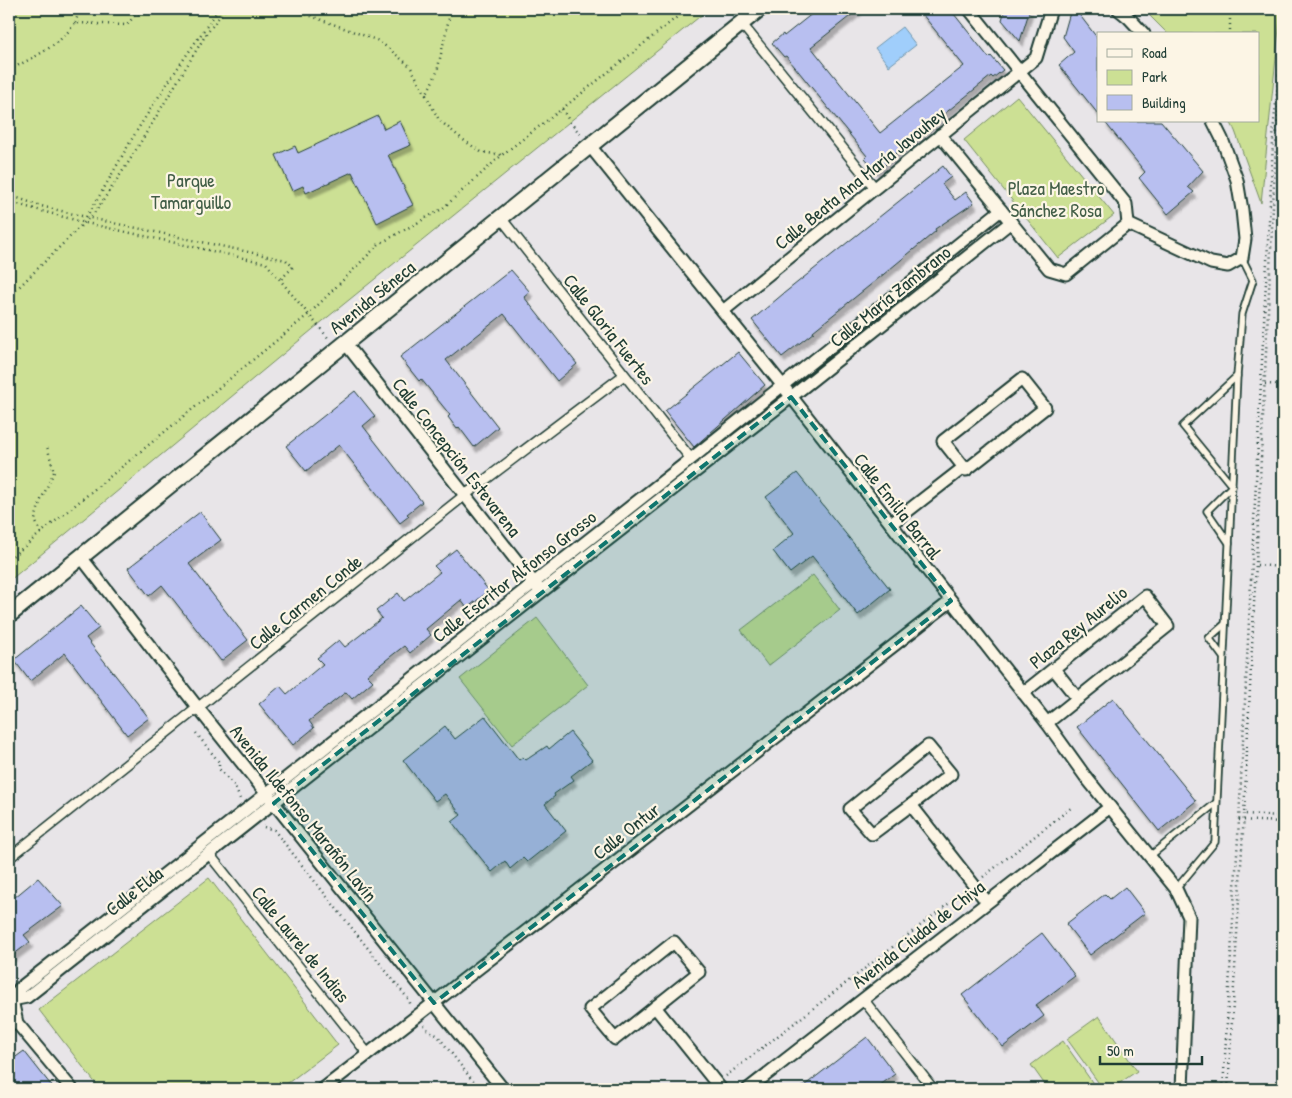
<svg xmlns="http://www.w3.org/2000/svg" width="1292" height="1098" font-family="'Patrick Hand',sans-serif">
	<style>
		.green { fill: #cce094; stroke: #768e64 }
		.water { fill: #a0cefb; stroke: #6c94ab }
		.building { fill: #b8bff0; stroke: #1f3d34; filter: url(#shadow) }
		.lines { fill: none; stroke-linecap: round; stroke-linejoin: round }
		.service-casing { stroke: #1f3d34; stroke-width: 9 }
		.pedestrian-casing { stroke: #1f3d34; stroke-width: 12 }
		.minor-casing { stroke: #1f3d34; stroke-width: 15 }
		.tertiary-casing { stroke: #1f3d34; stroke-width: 19 }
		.path { stroke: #1f3d34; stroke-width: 2.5; stroke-dasharray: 1 4; stroke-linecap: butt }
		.service { stroke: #fcf5e5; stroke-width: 5.5 }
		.pedestrian { stroke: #fcf5e5; stroke-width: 9 }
		.minor { stroke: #fcf5e5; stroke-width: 11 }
		.tertiary { stroke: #fcf5e5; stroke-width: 15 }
		.marked { fill: #0f766e; fill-opacity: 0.2; stroke: #0f766e; stroke-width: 4; stroke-dasharray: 10 6; stroke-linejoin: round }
		.labels { text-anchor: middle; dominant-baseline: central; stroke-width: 4.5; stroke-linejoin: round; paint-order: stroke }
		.street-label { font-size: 19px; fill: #1f3d34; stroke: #fcf5e5 }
		.park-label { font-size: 19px; fill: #425e47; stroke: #fcf5e5 }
	</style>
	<defs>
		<filter id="shadow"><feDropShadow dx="3" dy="5.5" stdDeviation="1" flood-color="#0004"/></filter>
	</defs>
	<rect width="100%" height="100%" fill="#e8e5e8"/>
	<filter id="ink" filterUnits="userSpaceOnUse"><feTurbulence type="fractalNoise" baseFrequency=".02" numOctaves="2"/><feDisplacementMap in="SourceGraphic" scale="10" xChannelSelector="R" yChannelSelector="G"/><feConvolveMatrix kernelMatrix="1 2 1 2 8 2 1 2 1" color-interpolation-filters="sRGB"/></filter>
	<g filter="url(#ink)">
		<g class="green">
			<polygon points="9,9 709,9 318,325 9,581"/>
			<polygon points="1143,9 1281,9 1261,203 1235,131 1230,121 1258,121 1258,34 1168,34"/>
			<polygon points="1017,96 1114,215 1058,258 964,140"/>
			<polygon points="813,575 840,610 768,666 741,630"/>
			<polygon points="537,618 588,685 512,745 460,679"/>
			<polygon points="209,878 338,1045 280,1089 100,1089 39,1010"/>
			<polygon points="1099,1016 1137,1071 1111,1089 1103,1089 1067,1039"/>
			<polygon points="1063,1041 1097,1089 1048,1089 1031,1065"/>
		</g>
		<polygon class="water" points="902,27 916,45 889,66 875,48"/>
		<g class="building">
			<polygon points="818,9 859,9 811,47 880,133 964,66 918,9 950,9 989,58 991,56 1003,70 993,78 991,76 885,162 886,164 877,172 865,158 867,156 786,56 784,57 772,43 783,34 784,36"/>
			<polygon points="1005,9 1030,9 1020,41 1002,20"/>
			<polygon points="1071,9 1075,9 1098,39 1098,114 1059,65 1074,52 1063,37"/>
			<polygon points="378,116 384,129 400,121 411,145 388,155 413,205 377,223 352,172 306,193 303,186 292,191 276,155 295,146 298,153"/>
			<polygon points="1104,121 1161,121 1203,171 1188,187 1194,192 1168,214 1139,178 1145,172"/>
			<polygon points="943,166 951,177 942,184 955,200 966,192 974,203 935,229 936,231 884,274 813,331 814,332 782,357 752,320 783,294"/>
			<polygon points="511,270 530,292 524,297 577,364 557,381 504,314 446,360 498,427 474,447 459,427 457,429 448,417 450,415 421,379 419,381 400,357"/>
			<polygon points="738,352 765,385 694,447 665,411"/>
			<polygon points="355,391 375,416 363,426 422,502 407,514 409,516 400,523 339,445 306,471 286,446"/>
			<polygon points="797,473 890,589 858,615 812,556 790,573 773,551 794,533 766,497"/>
			<polygon points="200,512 221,540 189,564 248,640 221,661 162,585 149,596 128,568"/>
			<polygon points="456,549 489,591 467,608 461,600 426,629 431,635 410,653 404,646 367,675 373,681 352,699 346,692 309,721 314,728 293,745 259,704 280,686 287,694 323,664 317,658 339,640 345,647 382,618 376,611 398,593 404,601 440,572 434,566"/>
			<polygon points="81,606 99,628 86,638 149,718 127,735 65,653 30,681 14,660"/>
			<polygon points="1113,698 1196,801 1159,831 1077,727"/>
			<polygon points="485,716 519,760 523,757 526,760 547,746 549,749 570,732 592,760 571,776 574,780 554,794 555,796 545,804 566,831 527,862 523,858 510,869 505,861 492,872 452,822 461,815 445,794 435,801 403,760 445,726 455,739"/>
			<polygon points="38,878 63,906 24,935 30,942 9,958 9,902"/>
			<polygon points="1125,887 1145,913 1090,955 1066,924 1105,894 1110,899"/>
			<polygon points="1042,933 1075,976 1036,1005 1044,1016 1003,1047 962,995"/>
			<polygon points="867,1037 895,1074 875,1089 800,1089"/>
			<polygon points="24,1051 54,1089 16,1089 9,1080 9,1062"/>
		</g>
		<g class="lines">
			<defs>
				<g id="service">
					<polyline points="1229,543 1207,511 1232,486 1183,426 1237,376"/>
					<polyline points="1223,657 1209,638 1225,624"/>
					<polyline points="1150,856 1216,803"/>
					<polyline points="1176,889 1215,842 1237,376 1242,314 1253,280 1242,258"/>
				</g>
				<g id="pedestrian">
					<polyline points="741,23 875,188"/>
					<polyline points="501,218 691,459"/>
					<polyline points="209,854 368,1054"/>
					<polyline points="9,858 465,495 624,375"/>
					<polyline points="863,999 933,1089"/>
				</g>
				<g id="minor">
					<polyline points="969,9 1126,204 1128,224"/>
					<polyline points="1118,9 1129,18 1144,34"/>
					<polyline points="940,135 1049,269 1066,274 1128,224"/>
					<polyline points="590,146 783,386 1047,723 1085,776 1176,889 1189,917 1182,1089"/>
					<polyline points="1128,224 1211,263 1228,266 1242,258 1245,239 1242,210 1237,180 1222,139 1213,121"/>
					<polyline points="723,311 1036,58 1051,9"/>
					<polyline points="346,344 538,588"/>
					<polygon points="1022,379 1045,408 966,470 943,441"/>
					<polyline points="891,524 963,468"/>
					<polyline points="81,557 198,708 503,1089"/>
					<polyline points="1054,669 1078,699"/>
					<polyline points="1023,693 1145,596 1168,626 1047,723"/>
					<polygon points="928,746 951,774 911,805 872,834 850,809"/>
					<polyline points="911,805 987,902"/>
					<polygon points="674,942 699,972 615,1039 590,1009"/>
					<polyline points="9,997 12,1000 17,1023 72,1089"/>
					<polyline points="12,1000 27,997 541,592 791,397 1011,222"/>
					<polyline points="9,1003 20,988 691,459 1001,210"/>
					<polyline points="655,1007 721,1089"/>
					<polyline points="323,1089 951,601"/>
					<polyline points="748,1089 1110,807"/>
				</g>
				<polyline id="tertiary" points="9,615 759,9"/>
			</defs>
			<use href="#service" class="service-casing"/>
			<use href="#pedestrian" class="pedestrian-casing"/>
			<use href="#minor" class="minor-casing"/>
			<use href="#tertiary" class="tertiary-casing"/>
			<g class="path">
				<polyline points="132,9 135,15"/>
				<polyline points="292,9 379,41 410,66 426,95"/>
				<polyline points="451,9 437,72 426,95 439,120 462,139 481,152 502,155"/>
				<polyline points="1230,9 1230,34"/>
				<polyline points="75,23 80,9"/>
				<polyline points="1283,67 1277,123 1244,814 1283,816"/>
				<path d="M9 70C34 57 58 47 75 23L127 25 135 15 148 9"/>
				<polyline points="562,109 570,122 582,136"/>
				<polyline points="9,195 41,206 90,218 286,260 293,267 280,280"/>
				<polyline points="9,201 27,207 86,223 266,263 329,339"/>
				<path d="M86 217C107 186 123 152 143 121 167 83 193 45 219 9"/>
				<polyline points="9,297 96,211 128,163 205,36 225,9"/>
				<polyline points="1265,384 1283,385"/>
				<polyline points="9,396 10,397"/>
				<polyline points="41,533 35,520 40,502 54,472 47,446"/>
				<polyline points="9,559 309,314 379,244 442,209 502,155 562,109 687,9"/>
				<polyline points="1257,565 1283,567"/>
				<polyline points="196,733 219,762 219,769 234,785 240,799"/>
				<polyline points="1239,820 1283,822"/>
				<polyline points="264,827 274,830 409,1000 411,1006"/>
				<polyline points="983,877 1072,807"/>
				<polyline points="424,1025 428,1030 438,1036 479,1089"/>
				<polyline points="726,1076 965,891"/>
				<polyline points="1223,1089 1239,820 1274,122 1283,35"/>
				<polyline points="1228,1089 1244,814"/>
			</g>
			<use href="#service" class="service"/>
			<use href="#pedestrian" class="pedestrian"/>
			<use href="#minor" class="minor"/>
			<use href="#tertiary" class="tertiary"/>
		</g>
	</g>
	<path class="marked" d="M791 397 951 601 434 1003 274 803Z"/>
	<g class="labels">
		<g class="street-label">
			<text transform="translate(860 178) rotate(-39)">Calle Beata Ana María Javouhey</text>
			<text transform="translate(890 296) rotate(-39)">Calle María Zambrano</text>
			<text transform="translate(372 297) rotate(-39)">Avenida Séneca</text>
			<text transform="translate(609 329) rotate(52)">Calle Gloria Fuertes</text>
			<text transform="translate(457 457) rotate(52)">Calle Concepción Estevarena</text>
			<text transform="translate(898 506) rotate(52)">Calle Emilia Barral</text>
			<text transform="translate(514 576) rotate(-38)">Calle Escritor Alfonso Grosso</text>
			<text transform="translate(305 602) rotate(-39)">Calle Carmen Conde</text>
			<text transform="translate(1078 627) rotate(-39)">Plaza Rey Aurelio</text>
			<text transform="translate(304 813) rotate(51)">Avenida Ildefonso Marañón Lavín</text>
			<text transform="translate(626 831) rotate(-38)">Calle Ontur</text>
			<text transform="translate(134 891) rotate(-38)">Calle Elda</text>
			<text transform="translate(918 934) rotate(-38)">Avenida Ciudad de Chiva</text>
			<text transform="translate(301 944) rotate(51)">Calle Laurel de Indias</text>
		</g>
		<g class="park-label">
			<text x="191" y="180">Parque<tspan x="191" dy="22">Tamarguillo</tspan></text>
			<text x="1056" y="188">Plaza Maestro<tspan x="1056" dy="22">Sánchez Rosa</tspan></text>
		</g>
	</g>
	<rect width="1292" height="1098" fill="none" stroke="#fcf5e5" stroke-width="30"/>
	<rect x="15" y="15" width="1262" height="1068" fill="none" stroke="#1f3d34" stroke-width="2" filter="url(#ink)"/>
	<rect x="1097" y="32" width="162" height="90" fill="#fcf5e5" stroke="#a4ab9e"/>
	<rect x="1107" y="49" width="25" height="8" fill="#fcf5e5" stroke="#a4ab9e"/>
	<text x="1142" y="58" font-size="15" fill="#1f3d34">Road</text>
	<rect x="1107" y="70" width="25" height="15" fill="#cce094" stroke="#a4ab9e"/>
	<text x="1142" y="82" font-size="15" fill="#1f3d34">Park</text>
	<rect x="1107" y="95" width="25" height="15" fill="#b8bff0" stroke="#a4ab9e"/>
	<text x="1142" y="108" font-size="15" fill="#1f3d34">Building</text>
	<path d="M1100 1056v8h102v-8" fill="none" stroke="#1f3d34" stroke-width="2.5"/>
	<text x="1107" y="1056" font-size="15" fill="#1f3d34" stroke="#fcf5e5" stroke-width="4" paint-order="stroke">50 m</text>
</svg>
